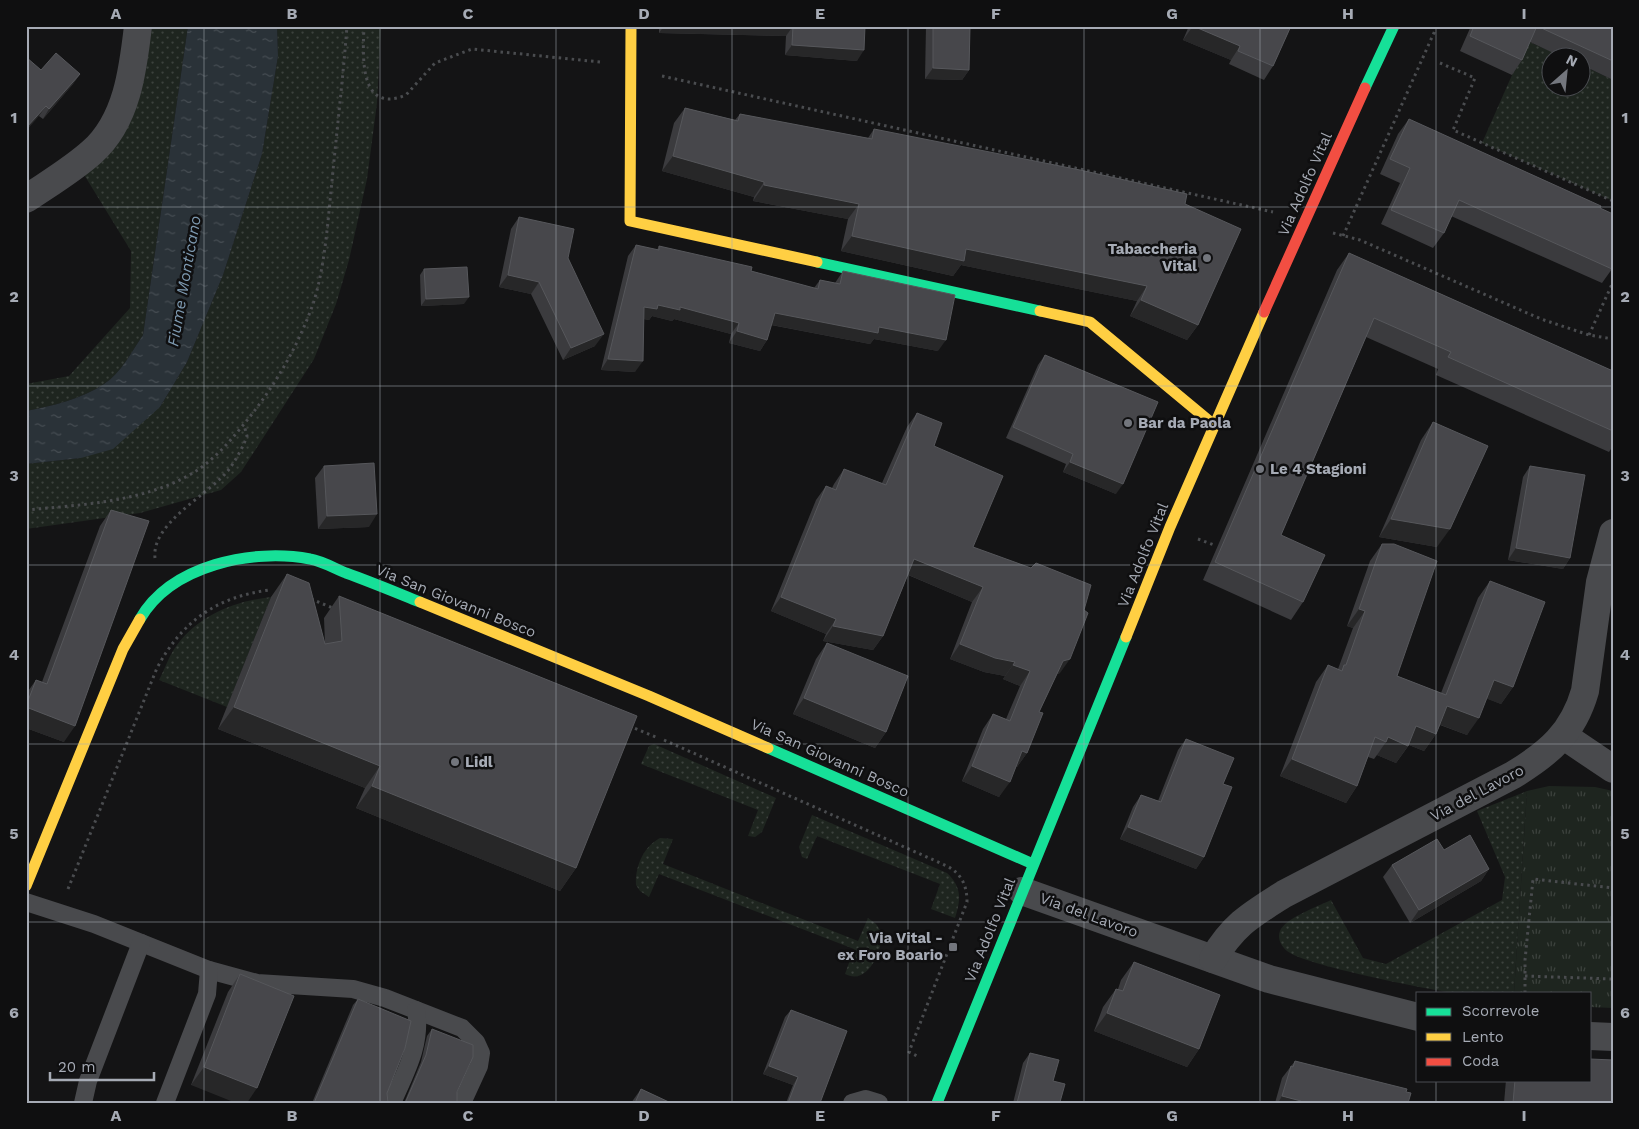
<svg xmlns="http://www.w3.org/2000/svg" width="1639" height="1129" font-family="'Work Sans',sans-serif">
	<style>
		.grass { fill: url(#grass-dots) }
		.park { fill: url(#park-tufts) }
		.water { fill: url(#water-ripples) }
		.lines { fill: none; stroke-linecap: round; stroke-linejoin: round }
		.path { stroke: #4a4c4f; stroke-width: 3; stroke-dasharray: 2.5 4; stroke-linecap: butt }
		.lane { stroke: #494a4d; stroke-width: 18 }
		.street { stroke: #494a4d; stroke-width: 28 }
		.fast { stroke: #16e098; stroke-width: 11 }
		.slow { stroke: #ffcf43; stroke-width: 11 }
		.jam { stroke: #f24e42; stroke-width: 11 }
		.wall { fill: #3b3b3e }
		.shaded-wall { fill: #272728 }
		.building { fill: #47474b; stroke: #56575b }
		.grid { fill: none; stroke: #a6abb5; stroke-width: 1; stroke-opacity: 0.55 }
		.poi-dot { fill: #73767d; stroke: #0f0f10; stroke-width: 2 }
		.labels { text-anchor: middle; dominant-baseline: central; stroke-width: 5; stroke-linejoin: round; paint-order: stroke }
		.street-label { font-size: 15px; fill: #a6abb5; stroke: #0f0f10 }
		.poi-label { font-size: 15px; font-weight: bold; fill: #a6abb5; stroke: #0f0f10; text-anchor: start }
		.water-label { font-size: 16px; font-style: italic; fill: #7d99b0; stroke: #0f0f10 }
		.neatline { fill: none; stroke: #a6abb5; stroke-width: 2 }
		.grid-label { font-size: 16px; text-anchor: middle; font-weight: bold; fill: #a6abb5 }
	</style>
	<defs>
		<pattern id="grass-dots" width="8" height="8" patternUnits="userSpaceOnUse" patternTransform="scale(1.25)"><rect width="8" height="8" fill="#1e251f"/><path d="M2 2h.1M6 6h.1" fill="none" stroke="#3c423d" stroke-width="1.8" stroke-linecap="round"/></pattern>
		<pattern id="park-tufts" width="24" height="20" patternUnits="userSpaceOnUse" patternTransform="scale(1.25)"><rect width="24" height="20" fill="#1e251f"/><path d="M3 7l-1-3M5 7V3M7 7l1-3M15 17l-1-3M17 17v-4M19 17l1-3" fill="none" stroke="#3c423d"/></pattern>
		<pattern id="water-ripples" width="26" height="14" patternUnits="userSpaceOnUse" patternTransform="scale(1.25)"><rect width="26" height="14" fill="#2a3238"/><path d="M2 4q2-2 4 0t4 0M15 11q2-2 4 0t4 0" fill="none" stroke="#464d53"/></pattern>
	</defs>
	<rect width="100%" height="100%" fill="#141415"/>
	<g class="grass">
		<path d="M145 26H188L143 335C132 351 121 373 104 384 82 399 52 406 26 411V384L69 376 130 308 131 251 83 173Z"/>
		<polygon points="277,26 381,26 377,103 367,179 349,260 336,304 314,359 241,472 221,490 140,513 26,529 26,464 81,458 160,407 187,362 223,275 262,154 278,56"/>
		<polygon points="1527,41 1564,57 1552,58 1552,88 1582,88 1582,65 1613,80 1613,201 1482,143"/>
		<path d="M271 597 227 707 159 680C165 669 169 655 177 645 199 615 235 601 271 597Z"/>
		<polygon points="654,744 776,798 762,832 755,837 748,836 758,810 641,764 649,746"/>
		<path d="M1527 791 1514 993C1494 993 1473 995 1453 993 1426 989 1304 965 1287 951 1281 946 1277 938 1280 931 1285 918 1319 906 1331 900L1363 958 1386 964 1502 900 1505 877 1477 811Z"/>
		<path d="M812 815 947 873C962 887 961 900 955 918L931 909 940 884 817 836 807 859 802 857 799 847Z"/>
		<path d="M660 838 673 839 663 864 858 941 868 918 876 924 882 933C882 951 868 986 845 974L854 949 659 874 649 897 640 891 636 885C635 867 643 847 660 838Z"/>
	</g>
	<polygon class="park" points="1549,786 1595,787 1613,791 1613,1008 1590,1007 1590,993 1514,993 1527,791"/>
	<path class="water" d="M188 26H277L278 56 262 154 223 275 187 362 160 407 113 449 81 458 26 464V411C52 406 82 399 104 384 121 373 132 351 143 335Z"/>
	<g class="lines">
		<g class="path">
			<path d="M364 26C363 54 358 115 406 95L435 63 472 49 600 62"/>
			<polyline points="1440,63 1475,78 1453,130 1613,201"/>
			<polyline points="662,76 1273,212"/>
			<polyline points="1333,233 1360,240 1541,319 1589,335 1613,339"/>
			<polyline points="1343,236 1437,26"/>
			<polyline points="1589,335 1613,282"/>
			<path d="M26 510C80 505 143 502 191 474 214 461 232 439 248 419 276 384 298 346 313 304 325 268 328 219 332 181 337 129 343 78 347 26"/>
			<polyline points="1198,539 1214,545"/>
			<path d="M155 558C151 522 211 494 230 468 237 458 243 447 247 436L244 425"/>
			<polyline points="311,599 335,609"/>
			<polyline points="629,726 658,738"/>
			<path d="M664 740 947 866C962 874 967 886 967 902L909 1052 919 1057"/>
			<path d="M68 889 157 668C182 621 217 597 269 590"/>
			<polyline points="1525,976 1613,979"/>
			<polyline points="1525,993 1525,960 1533,879 1613,888"/>
		</g>
		<g class="lane">
			<polyline points="26,902 94,924 209,970 257,983 353,989 385,998 462,1028 476,1042 481,1053 479,1066 462,1103"/>
			<polyline points="83,1103 88,1081 141,943"/>
			<polyline points="165,1103 207,994 209,970"/>
			<path d="M392 1103C405 1073 422 1044 416 1010"/>
			<polyline points="852,1103 866,1099 879,1103"/>
		</g>
		<g class="street">
			<path d="M26 199C48 184 72 170 92 152 127 121 133 70 138 26"/>
			<polyline points="1564,736 1613,769"/>
			<polyline points="1022,891 1269,979 1418,1017"/>
			<path d="M1213 959C1234 924 1251 915 1284 894L1513 775C1549 753 1573 733 1585 691L1600 582 1613 533"/>
			<polyline points="1590,1036 1613,1037"/>
		</g>
		<g class="fast">
			<polyline points="1365,88 1394,26"/>
			<polyline points="817,262 1040,311"/>
			<path d="M140 619C171 565 253 548 310 559 322 561 334 568 346 573 371 582 395 592 420 602"/>
			<polyline points="768,748 1033,864"/>
			<polyline points="937,1103 1126,637"/>
		</g>
		<g class="slow">
			<polyline points="631,26 630,221 817,262"/>
			<polyline points="1040,311 1090,322 1214,425"/>
			<polyline points="420,602 649,696 768,748"/>
			<polyline points="1126,637 1170,527 1264,312"/>
			<polyline points="26,886 123,649 140,619"/>
		</g>
		<polyline class="jam" points="1264,312 1365,88"/>
	</g>
	<g class="wall">
		<polygon points="659,26 865,26 857,61 785,55 786,36 659,33"/>
		<polygon points="926,26 970,26 969,70 962,80 925,79"/>
		<polygon points="1189,26 1291,26 1273,66 1264,80 1229,64 1231,60 1183,40"/>
		<polygon points="1471,26 1613,26 1613,80 1582,65 1582,58 1564,58 1530,42 1522,60 1512,75 1460,51"/>
		<polygon points="41,70 80,74 73,84 43,119 39,116"/>
		<polygon points="685,108 735,120 740,114 868,138 874,129 1185,204 1198,325 1187,340 1130,316 1137,301 961,265 953,276 841,251 848,219 753,201 754,197 662,171 674,123"/>
		<polygon points="1409,119 1600,208 1612,269 1602,283 1451,216 1444,233 1433,248 1381,224 1400,183 1380,174 1398,134"/>
		<polygon points="519,217 568,258 595,346 563,360 531,294 499,287 511,229"/>
		<polygon points="636,245 657,250 659,246 814,288 820,280 835,283 843,271 938,351 874,339 870,344 771,325 767,340 760,351 729,343 731,334 674,319 672,321 652,316 649,320 644,319 635,372 601,370 628,256"/>
		<polygon points="1349,253 1613,371 1613,446 1609,452 1436,375 1438,369 1366,337 1281,535 1303,602 1291,620 1203,580 1337,270"/>
		<polygon points="424,269 464,304 421,306 420,275"/>
		<polygon points="1045,355 1116,494 1063,472 1066,464 1006,438 1038,365"/>
		<polygon points="917,413 934,446 973,547 1060,673 1057,674 1039,712 1027,753 1017,767 1016,767 999,797 962,781 983,729 993,714 1006,719 1020,686 1003,679 1005,676 984,672 950,659 972,602 908,575 883,636 873,650 823,641 826,634 771,611 816,500 826,486 832,488 834,484 844,469 882,483 907,427"/>
		<polygon points="1433,422 1437,547 1379,537 1421,440"/>
		<polygon points="324,466 369,527 318,529 315,478"/>
		<polygon points="1530,466 1570,558 1563,569 1508,560 1523,477"/>
		<polygon points="111,510 64,742 26,728 26,694 36,680 42,682 100,526"/>
		<polygon points="1382,544 1397,676 1441,693 1478,598 1490,581 1513,687 1501,704 1486,698 1467,735 1440,725 1436,734 1424,751 1409,745 1396,763 1377,755 1374,759 1368,757 1357,786 1346,803 1280,776 1316,682 1328,665 1338,669 1353,628 1347,626 1370,561"/>
		<polygon points="287,574 325,644 324,618 339,596 576,868 560,891 356,808 365,788 218,729 271,597"/>
		<polygon points="827,643 886,732 875,748 793,714 816,659"/>
		<polygon points="1186,739 1223,784 1204,857 1196,869 1120,839 1133,807 1141,795 1158,801 1178,750"/>
		<polygon points="1444,850 1489,869 1481,881 1410,923 1383,877 1392,865"/>
		<polygon points="1134,962 1199,1049 1187,1067 1094,1031 1103,1007 1116,989 1118,989 1121,980"/>
		<polygon points="240,974 257,1088 191,1085 228,992"/>
		<polygon points="358,999 387,1093 388,1103 312,1103 353,1005"/>
		<polygon points="791,1010 820,1103 786,1103 793,1085 763,1074 785,1017"/>
		<polygon points="432,1029 457,1092 457,1103 404,1103 421,1062 427,1036"/>
		<polygon points="1030,1053 1053,1081 1060,1102 1084,1103 1013,1103 1023,1063"/>
		<polygon points="1295,1061 1406,1092 1408,1103 1275,1103 1282,1078"/>
		<polygon points="1506,1080 1590,1080 1613,1103 1504,1103"/>
		<polygon points="641,1089 671,1103 631,1103"/>
	</g>
	<g class="shaded-wall">
		<polygon points="664,26 793,26 786,36 659,33"/>
		<polygon points="1193,26 1240,46 1231,60 1183,40"/>
		<polygon points="792,45 864,50 857,61 785,55"/>
		<polygon points="933,68 969,70 962,80 925,79"/>
		<polygon points="80,74 73,84 43,119 49,109"/>
		<polygon points="46,106 39,116 26,131 26,128"/>
		<polygon points="673,156 764,182 754,197 662,171"/>
		<polygon points="764,185 859,204 848,219 753,201"/>
		<polygon points="852,236 966,249 1147,286 1137,301 961,265 953,276 841,251"/>
		<polygon points="508,275 539,282 531,294 499,287"/>
		<polygon points="469,297 464,304 421,306 426,299"/>
		<polygon points="1141,300 1198,325 1187,340 1130,316"/>
		<polygon points="658,305 680,307 739,323 731,334 674,319 672,321 652,316 649,320 636,318 644,307"/>
		<polygon points="775,313 879,327 946,340 938,351 874,339 870,344 767,324"/>
		<polygon points="737,331 767,340 760,351 729,343"/>
		<polygon points="604,334 595,346 563,360 571,348"/>
		<polygon points="608,359 643,361 635,372 601,370"/>
		<polygon points="1070,462 1123,484 1116,494 1063,472"/>
		<polygon points="377,514 369,527 318,529 327,516"/>
		<polygon points="1391,519 1450,529 1437,547 1379,537"/>
		<polygon points="1516,548 1570,558 1563,569 1508,560"/>
		<polygon points="914,559 983,587 972,602 904,573"/>
		<polygon points="781,597 836,619 826,634 771,611"/>
		<polygon points="1359,609 1365,611 1353,628 1347,626"/>
		<polygon points="833,626 883,636 873,650 823,641"/>
		<polygon points="960,644 1015,662 1005,676 984,672 950,659"/>
		<polygon points="1070,659 1060,673 1053,676 1063,661"/>
		<polygon points="1013,665 1030,671 1020,686 1003,679"/>
		<polygon points="1494,680 1513,687 1501,704 1482,697"/>
		<polygon points="804,698 886,732 875,748 793,714"/>
		<polygon points="1447,706 1479,718 1467,735 1436,723"/>
		<polygon points="26,707 75,726 64,742 26,728"/>
		<polygon points="234,707 380,766 365,788 218,729"/>
		<polygon points="1416,726 1436,734 1424,751 1404,743"/>
		<polygon points="1388,737 1408,746 1396,763 1377,755 1386,742"/>
		<polygon points="1022,751 1027,753 1017,767 1012,765"/>
		<polygon points="1292,759 1357,786 1346,803 1280,776"/>
		<polygon points="972,766 1010,782 999,797 962,781"/>
		<polygon points="372,786 576,868 560,891 356,808"/>
		<polygon points="1128,827 1204,857 1196,869 1120,839"/>
		<polygon points="1489,869 1481,881 1410,923 1419,910"/>
		<polygon points="1107,1013 1199,1049 1187,1067 1094,1031"/>
		<polygon points="769,1066 798,1077 793,1085 763,1074"/>
		<polygon points="204,1067 257,1088 247,1103 236,1103 191,1085"/>
		<polygon points="1282,1096 1301,1101 1299,1103 1278,1103"/>
	</g>
	<g class="building">
		<polygon points="793,26 865,26 864,50 792,45"/>
		<polygon points="933,26 970,26 969,70 933,68"/>
		<polygon points="1193,26 1291,26 1273,66 1238,51 1240,46"/>
		<polygon points="1474,26 1613,26 1613,61 1537,26 1522,60 1470,36"/>
		<polygon points="56,53 80,74 49,109 46,106 26,128 26,57 41,70"/>
		<polygon points="685,108 738,121 740,114 872,139 874,129 1080,170 1187,194 1185,204 1241,229 1198,325 1141,300 1147,286 966,249 964,261 852,236 859,204 764,185 764,182 673,156"/>
		<polygon points="1409,119 1601,206 1600,208 1613,214 1612,269 1459,200 1444,233 1391,210 1410,168 1390,159"/>
		<polygon points="519,217 574,229 568,258 604,334 571,348 539,282 508,275"/>
		<polygon points="636,245 659,250 659,246 752,267 751,271 818,289 820,280 840,284 843,271 955,295 946,340 879,327 878,333 775,313 767,340 737,331 739,323 680,307 680,310 658,305 657,309 644,307 643,361 608,359"/>
		<polygon points="1349,253 1613,371 1613,431 1448,357 1451,352 1374,318 1281,535 1325,555 1303,602 1215,562"/>
		<polygon points="467,267 469,297 426,299 424,269"/>
		<polygon points="1045,355 1158,402 1123,484 1070,462 1073,454 1013,427"/>
		<polygon points="917,413 942,423 934,446 1003,476 973,547 1031,568 1036,563 1091,585 1084,610 1088,613 1070,659 1063,661 1039,712 1043,713 1027,753 1022,751 1010,782 972,766 993,714 1010,721 1030,671 1013,665 1015,662 995,658 960,644 983,587 914,559 883,636 833,626 836,619 781,597 826,486 836,490 844,469 886,485"/>
		<polygon points="1433,422 1488,446 1450,529 1391,519"/>
		<polygon points="374,463 377,514 327,516 324,466"/>
		<polygon points="1530,466 1585,475 1570,558 1516,548"/>
		<polygon points="111,510 149,521 75,726 26,707 26,706 36,680 47,684"/>
		<polygon points="1382,544 1394,544 1437,561 1397,676 1446,695 1490,581 1545,602 1513,687 1494,680 1479,718 1447,706 1436,734 1416,726 1408,746 1388,737 1386,742 1375,737 1357,786 1292,759 1328,665 1342,671 1344,665 1346,665 1365,611 1359,609"/>
		<polygon points="287,574 309,583 325,644 342,641 339,596 637,716 576,868 372,786 380,766 234,707"/>
		<polygon points="827,643 908,676 886,732 804,698"/>
		<polygon points="1186,739 1234,758 1223,784 1232,787 1204,857 1128,827 1141,795 1161,802"/>
		<polygon points="1470,835 1489,869 1419,910 1392,865 1437,839 1444,850"/>
		<polygon points="1134,962 1220,995 1199,1049 1107,1013 1116,989 1123,991"/>
		<polygon points="240,974 294,996 257,1088 204,1067"/>
		<polygon points="358,999 411,1021 405,1048 387,1093 388,1103 314,1103"/>
		<polygon points="791,1010 847,1031 820,1103 788,1103 798,1077 769,1066"/>
		<polygon points="432,1029 473,1045 473,1057 457,1092 457,1103 405,1103 406,1101 426,1055"/>
		<polygon points="1030,1053 1059,1060 1053,1081 1065,1084 1060,1102 1084,1103 1017,1103"/>
		<polygon points="1590,1059 1613,1060 1613,1103 1513,1103 1515,1080 1590,1080"/>
		<polygon points="1295,1061 1407,1089 1406,1092 1411,1093 1408,1103 1300,1103 1301,1101 1282,1096 1291,1066 1293,1067"/>
		<polygon points="641,1089 671,1103 635,1103"/>
	</g>
	<path class="grid" d="M204 26V1103M380 26V1103M556 26V1103M732 26V1103M908 26V1103M1084 26V1103M1260 26V1103M1436 26V993M26 207H1613M26 386H1613M26 565H1613M26 744H1613M26 922H1613M1436 1080V1103"/>
	<g class="poi-dot">
		<circle cx="1207" cy="258" r="5"/>
		<circle cx="1128" cy="423" r="5"/>
		<circle cx="1260" cy="469" r="5"/>
		<circle cx="455" cy="762" r="5"/>
		<rect x="948" y="942" width="10" height="10" rx="2.5"/>
	</g>
	<g class="labels">
		<g class="street-label">
			<text transform="translate(1305 184) rotate(-66)">Via Adolfo Vital</text>
			<text transform="translate(1143 555) rotate(-68)">Via Adolfo Vital</text>
			<text transform="translate(456 601) rotate(22)">Via San Giovanni Bosco</text>
			<text transform="translate(830 758) rotate(24)">Via San Giovanni Bosco</text>
			<text transform="translate(1477 793) rotate(-28)">Via del Lavoro</text>
			<text transform="translate(1089 915) rotate(20)">Via del Lavoro</text>
			<text transform="translate(990 930) rotate(-68)">Via Adolfo Vital</text>
		</g>
		<g class="poi-label">
			<text x="1197" y="249" text-anchor="end">Tabaccheria<tspan x="1197" dy="17">Vital</tspan></text>
			<text x="1138" y="423">Bar da Paola</text>
			<text x="1270" y="469">Le 4 Stagioni</text>
			<text x="465" y="762">Lidl</text>
			<text x="943" y="938" text-anchor="end">Via Vital -<tspan x="943" dy="17">ex Foro Boario</tspan></text>
		</g>
		<g class="water-label">
			<text transform="translate(184 281) rotate(-80)">Fiume Monticano</text>
		</g>
	</g>
	<rect width="1639" height="1129" fill="none" stroke="#0f0f10" stroke-width="55"/>
	<rect x="1416" y="992" width="175" height="90" fill="#0f0f10" stroke="#4b4d52"/>
	<rect x="1426" y="1008" width="25" height="8" fill="#16e098" stroke="#4b4d52"/>
	<text x="1462" y="1016" font-size="15" fill="#a6abb5">Scorrevole</text>
	<rect x="1426" y="1033" width="25" height="8" fill="#ffcf43" stroke="#4b4d52"/>
	<text x="1462" y="1042" font-size="15" fill="#a6abb5">Lento</text>
	<rect x="1426" y="1058" width="25" height="8" fill="#f24e42" stroke="#4b4d52"/>
	<text x="1462" y="1066" font-size="15" fill="#a6abb5">Coda</text>
	<g transform="translate(1566 72) rotate(27)"><circle r="24" fill="#0f0f10" stroke="#4b4d52"/>
	<path d="M0-4L9 19L0 12L-9 19Z" fill="#73767d"/>
	<text y="-8" font-size="14" font-weight="bold" text-anchor="middle" fill="#a6abb5">N</text>
	</g>
	<path d="M50 1072v8h104v-8" fill="none" stroke="#a6abb5" stroke-width="2.5"/>
	<text x="58" y="1072" font-size="15" fill="#a6abb5" stroke="#0f0f10" stroke-width="4" paint-order="stroke">20 m</text>
	<rect x="28" y="28" width="1584" height="1074" class="neatline"/>
	<g class="grid-label">
		<text x="116" y="19">A</text>
		<text x="292" y="19">B</text>
		<text x="468" y="19">C</text>
		<text x="644" y="19">D</text>
		<text x="820" y="19">E</text>
		<text x="996" y="19">F</text>
		<text x="1172" y="19">G</text>
		<text x="1348" y="19">H</text>
		<text x="1524" y="19">I</text>
		<text x="14" y="123">1</text>
		<text x="1625" y="123">1</text>
		<text x="14" y="302">2</text>
		<text x="1625" y="302">2</text>
		<text x="14" y="481">3</text>
		<text x="1625" y="481">3</text>
		<text x="14" y="660">4</text>
		<text x="1625" y="660">4</text>
		<text x="14" y="839">5</text>
		<text x="1625" y="839">5</text>
		<text x="14" y="1018">6</text>
		<text x="1625" y="1018">6</text>
		<text x="116" y="1121">A</text>
		<text x="292" y="1121">B</text>
		<text x="468" y="1121">C</text>
		<text x="644" y="1121">D</text>
		<text x="820" y="1121">E</text>
		<text x="996" y="1121">F</text>
		<text x="1172" y="1121">G</text>
		<text x="1348" y="1121">H</text>
		<text x="1524" y="1121">I</text>
	</g>
</svg>
